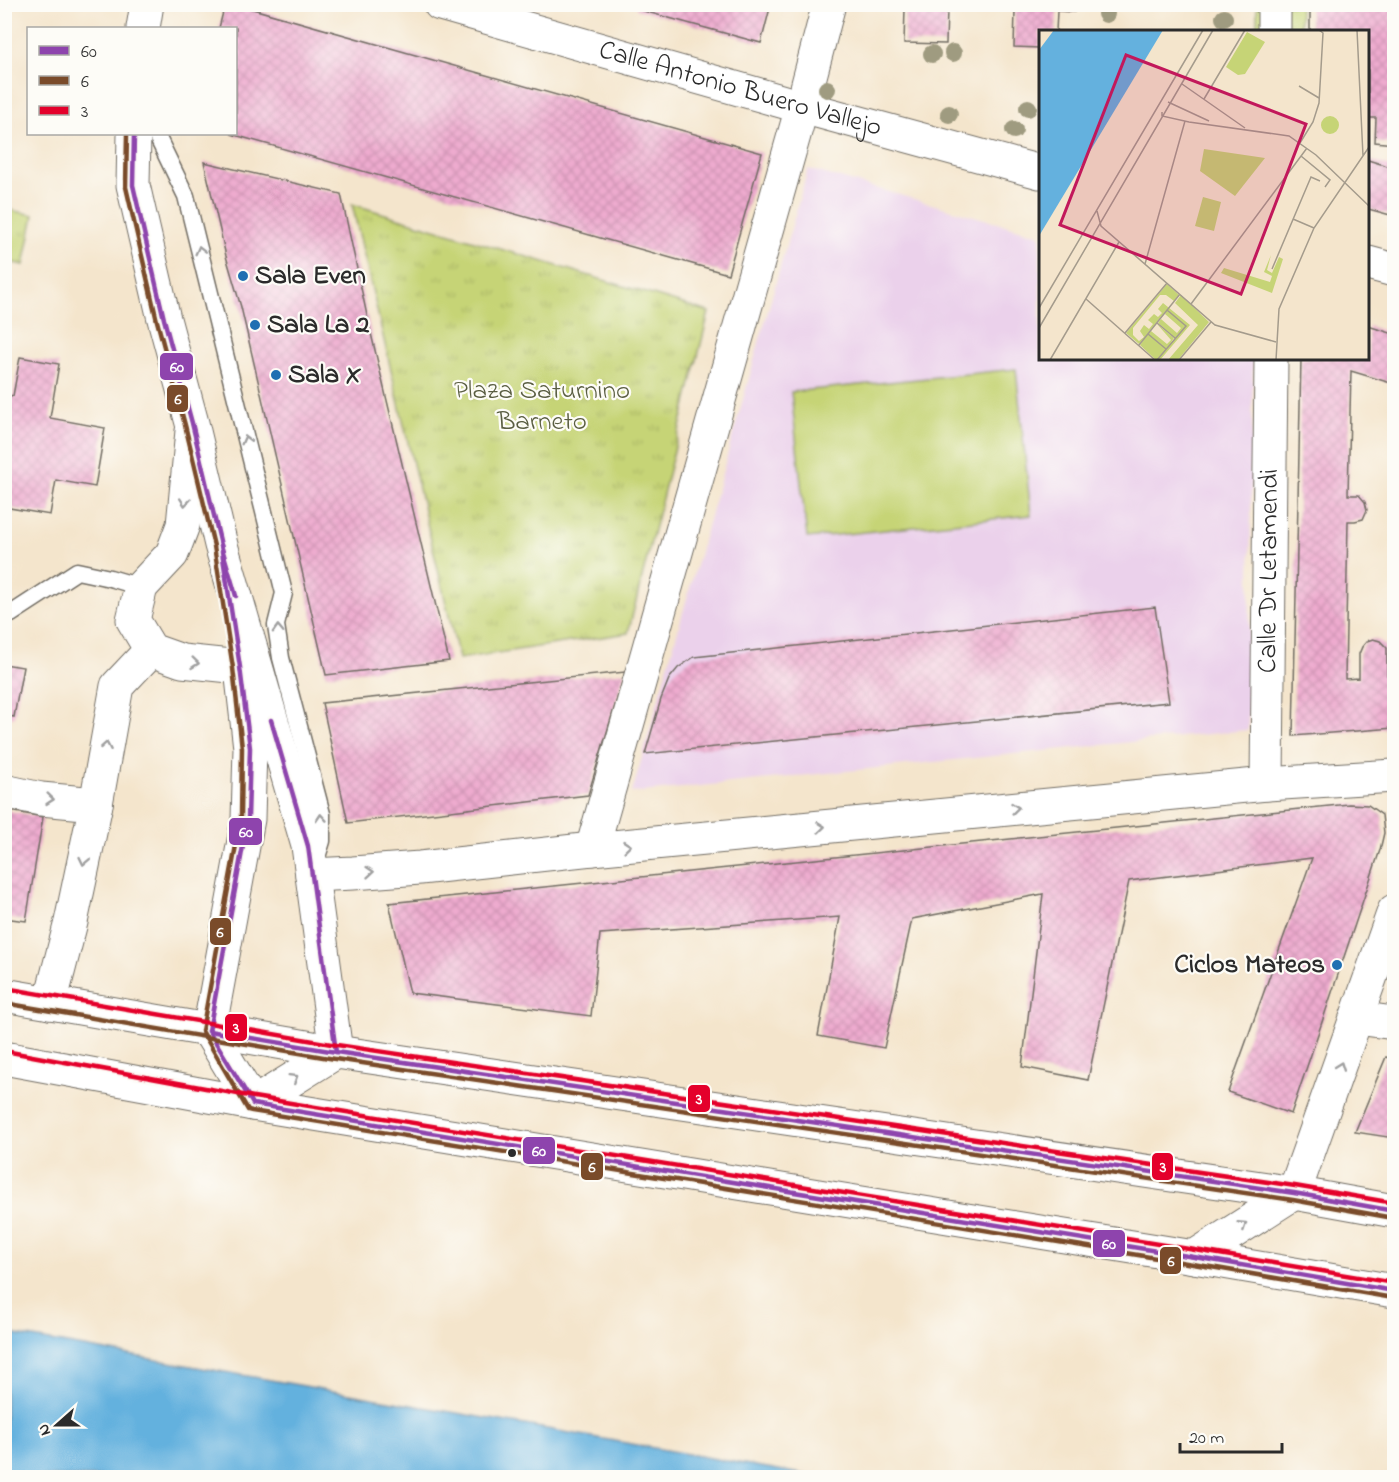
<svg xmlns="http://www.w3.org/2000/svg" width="1399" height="1482" font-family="'Indie Flower',sans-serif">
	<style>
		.built { fill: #ebd1eb }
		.grass { fill: url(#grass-tufts); stroke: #788050; stroke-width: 1.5 }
		.garden { fill: #c6d476; stroke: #788050; stroke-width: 1.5 }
		.water { fill: #64b1de; stroke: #486e84; stroke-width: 1.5 }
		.building { fill: url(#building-cross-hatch) }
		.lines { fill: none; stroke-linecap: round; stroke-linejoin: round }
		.lane-casing { stroke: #716c63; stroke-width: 19 }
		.street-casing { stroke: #716c63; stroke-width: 35 }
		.primary-casing { stroke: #716c63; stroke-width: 35 }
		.lane { stroke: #fff; stroke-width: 16 }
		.street { stroke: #fff; stroke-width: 33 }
		.primary { stroke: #fff; stroke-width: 33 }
		.bus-1-casing { stroke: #fdfcf7; stroke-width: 9 }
		.bus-2-casing { stroke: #fdfcf7; stroke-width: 9 }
		.bus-3-casing { stroke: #fdfcf7; stroke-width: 9 }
		.bus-1 { stroke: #8e44ad; stroke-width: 4.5 }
		.bus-2 { stroke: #7a4b2a; stroke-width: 4.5 }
		.bus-3 { stroke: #e4002b; stroke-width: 4.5 }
		.tree { fill: #9f9b80 }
		.oneway { stroke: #a0a0a0 }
		.poi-dot { fill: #1f6fb2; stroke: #fdfcf7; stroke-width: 2 }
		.bus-dot { fill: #2b2b2b; stroke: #fdfcf7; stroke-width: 2 }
		.labels { text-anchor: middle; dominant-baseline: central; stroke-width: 4.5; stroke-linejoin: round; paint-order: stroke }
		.street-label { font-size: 27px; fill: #2b2b2b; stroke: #fdfcf7 }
		.poi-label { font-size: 27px; font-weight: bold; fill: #2b2b2b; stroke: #fdfcf7; text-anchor: start }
		.park-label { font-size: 27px; fill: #5a5e42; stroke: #fdfcf7 }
		.inset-road { fill: none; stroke: #a49b8c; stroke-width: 1.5 }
		.view { fill: #c2185b; fill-opacity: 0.15; stroke: #c2185b; stroke-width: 3 }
		.inset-edge { fill: none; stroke: #2b2b2b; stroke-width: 3 }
		.line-badge { stroke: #fdfcf7; stroke-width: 2 }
		.badge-label { font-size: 16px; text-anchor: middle; font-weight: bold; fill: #fff }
	</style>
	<defs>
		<pattern id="grass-tufts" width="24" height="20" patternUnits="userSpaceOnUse" patternTransform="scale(1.5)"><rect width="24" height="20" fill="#c6d476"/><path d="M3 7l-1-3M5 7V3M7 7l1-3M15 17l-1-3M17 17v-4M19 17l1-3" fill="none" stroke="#aab666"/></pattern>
		<pattern id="building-cross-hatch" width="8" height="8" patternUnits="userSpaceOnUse" patternTransform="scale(1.5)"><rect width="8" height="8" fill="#eeabcf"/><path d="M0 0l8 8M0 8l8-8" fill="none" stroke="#cc93b2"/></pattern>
	</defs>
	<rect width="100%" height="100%" fill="#fdfcf7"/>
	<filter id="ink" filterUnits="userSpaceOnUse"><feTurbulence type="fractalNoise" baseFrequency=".0167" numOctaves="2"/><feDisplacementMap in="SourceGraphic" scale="12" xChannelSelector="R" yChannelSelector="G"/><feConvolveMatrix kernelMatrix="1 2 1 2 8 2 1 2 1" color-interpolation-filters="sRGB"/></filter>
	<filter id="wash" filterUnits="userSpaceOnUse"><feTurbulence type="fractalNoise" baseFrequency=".008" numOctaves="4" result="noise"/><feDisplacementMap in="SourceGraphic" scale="24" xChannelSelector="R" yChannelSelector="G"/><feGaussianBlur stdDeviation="1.35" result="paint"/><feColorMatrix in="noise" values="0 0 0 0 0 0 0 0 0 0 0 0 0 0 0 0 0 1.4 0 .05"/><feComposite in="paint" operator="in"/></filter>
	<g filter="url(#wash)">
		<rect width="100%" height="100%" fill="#f4e5cc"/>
		<polygon class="built" points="808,169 1040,235 1040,358 1253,359 1248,730 632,793"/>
		<g class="grass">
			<polygon points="1257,5 1300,5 1300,31 1257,32"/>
			<polygon points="352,204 709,312 628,633 459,659"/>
			<polygon points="5,209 34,215 24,265 5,261"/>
		</g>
		<polygon class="garden" points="1016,369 1031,515 807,538 791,392"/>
		<polygon class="water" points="5,1333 818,1477 5,1477"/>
		<g id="blocks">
			<g class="building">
				<polygon points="225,4 235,4 762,153 728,274 231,134 236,134 236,28 219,28"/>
				<polygon points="637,4 771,4 761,43 636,9"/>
				<polygon points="886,4 965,4 965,9 947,9 946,44 904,43 905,8 886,7"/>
				<polygon points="997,4 1074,4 1074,12 1057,11 1056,32 1040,32 1040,48 1014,47 1015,10 997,10"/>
				<polygon points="1310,4 1394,4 1394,144 1375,142 1376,118 1368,118 1368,32 1310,32"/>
				<polygon points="1368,160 1394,168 1394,216 1368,209"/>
				<polygon points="204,162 341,194 369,325 449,661 326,675 241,307 226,256"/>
				<polygon points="1368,326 1394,334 1394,384 1351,371 1348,495 1359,495 1365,502 1367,510 1363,519 1355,521 1348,521 1345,679 1359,678 1359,654 1362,647 1367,641 1373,639 1380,641 1387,648 1387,675 1394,675 1394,728 1293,736 1301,358 1368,358"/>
				<polygon points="20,357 59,364 50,418 105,428 95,487 56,480 50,515 4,507 4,473 8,451 4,450 4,394 13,396"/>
				<polygon points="1155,607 1169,702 645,754 661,699 669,679 678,668 694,657"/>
				<polygon points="4,664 23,667 14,717 4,715"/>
				<polygon points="625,672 588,795 348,823 322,703"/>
				<polygon points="1349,804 1368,805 1382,815 1384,833 1380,850 1291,1114 1228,1092 1312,858 1129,881 1088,1080 1022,1067 1043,894 912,919 884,1048 818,1036 840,917 600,934 591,1016 410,993 389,903"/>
				<polygon points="4,810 43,817 26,921 4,918"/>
				<polygon points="1386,1057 1394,1059 1394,1138 1355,1132"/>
			</g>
		</g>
	</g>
	<g filter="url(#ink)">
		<use href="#blocks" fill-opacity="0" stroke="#716c63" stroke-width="1.5"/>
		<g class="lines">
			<defs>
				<g id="lane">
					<polyline points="156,134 186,196 284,593 276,625 281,658 322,814 322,841 317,857"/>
					<polyline points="11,614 77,571 110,578 141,587"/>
				</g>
				<g id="street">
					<path id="s1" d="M440 4 802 107 1040 172"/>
					<polyline points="1274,32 1274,4"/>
					<polyline points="1368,263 1394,270"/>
					<polyline points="192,431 183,525 172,554 141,587 133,620 151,650 182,661 240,667"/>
					<path id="s2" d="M1267 784 1271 358"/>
					<polyline points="4,791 41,799 96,804"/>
					<polyline points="592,849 802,107 829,4"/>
					<polyline points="312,875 353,873 420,868 592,849 1267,784 1394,776"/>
					<polyline points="50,1003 71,922 96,804 117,686 151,650"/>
					<polyline points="1357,1018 1394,1023"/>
					<polyline points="1194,1257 1294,1193 1394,911"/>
				</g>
				<g id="primary">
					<polyline points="143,28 147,4"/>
					<polyline points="134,134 133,185 164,319 192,423 221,545 308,846 336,1052 253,1104"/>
					<polyline points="241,669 250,748 248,819 209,1031 253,1104"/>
					<polyline points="4,995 336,1052 1294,1193 1394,1211"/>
					<polyline points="4,1058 253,1104 1194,1257 1394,1291"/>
				</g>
			</defs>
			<use href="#lane" class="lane-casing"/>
			<use href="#street" class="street-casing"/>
			<use href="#primary" class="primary-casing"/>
			<use href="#lane" class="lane"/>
			<use href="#street" class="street"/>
			<use href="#primary" class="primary"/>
			<defs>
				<g id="bus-1">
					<polyline points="134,134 133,185 164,319 192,423 221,545 236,596"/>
					<polyline points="221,545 240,667 250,748 248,819 209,1031 253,1104 1194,1257 1394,1291"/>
					<polyline points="271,720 308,846 336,1052"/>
					<polyline points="209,1031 336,1052 1294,1193 1394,1211"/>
				</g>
				<g id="bus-2">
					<polyline points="127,134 126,187 157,321 185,425 214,546 233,668 242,748 241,818 202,1031 248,1110 252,1111 1193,1264 1393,1298"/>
					<polyline points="4,1003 335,1059 1293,1200 1393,1218"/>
				</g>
				<g id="bus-3">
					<polyline points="5,988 337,1045 1295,1186 1394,1203"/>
					<polyline points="5,1051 254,1097 1195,1250 1394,1283"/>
				</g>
			</defs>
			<use href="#bus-1" class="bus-1-casing"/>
			<use href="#bus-2" class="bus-2-casing"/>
			<use href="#bus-3" class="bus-3-casing"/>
			<use href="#bus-1" class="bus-1"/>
			<use href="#bus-2" class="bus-2"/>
			<use href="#bus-3" class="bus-3"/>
		</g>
		<g class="tree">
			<circle cx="1106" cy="14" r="9"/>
			<circle cx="1224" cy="18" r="9"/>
			<circle cx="953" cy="53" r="9"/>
			<circle cx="932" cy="54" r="9"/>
			<circle cx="827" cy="89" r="9"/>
			<circle cx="1028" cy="108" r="9"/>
			<circle cx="949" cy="114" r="9"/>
			<circle cx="1014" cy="130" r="9"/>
		</g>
		<defs><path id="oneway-chevron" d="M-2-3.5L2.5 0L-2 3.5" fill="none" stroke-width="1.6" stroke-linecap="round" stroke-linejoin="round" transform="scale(1.5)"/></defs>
		<g class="oneway">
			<use href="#oneway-chevron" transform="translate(200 250) rotate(-104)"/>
			<use href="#oneway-chevron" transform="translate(246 440) rotate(-104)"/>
			<use href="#oneway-chevron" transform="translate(185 502) rotate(96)"/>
			<use href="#oneway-chevron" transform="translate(278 629) rotate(-92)"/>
			<use href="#oneway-chevron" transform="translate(195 663) rotate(6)"/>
			<use href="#oneway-chevron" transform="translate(106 746) rotate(-80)"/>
			<use href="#oneway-chevron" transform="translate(50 799) rotate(6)"/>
			<use href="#oneway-chevron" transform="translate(1015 808) rotate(-6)"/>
			<use href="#oneway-chevron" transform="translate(321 818) rotate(-94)"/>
			<use href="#oneway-chevron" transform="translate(821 827) rotate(-6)"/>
			<use href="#oneway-chevron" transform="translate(627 846) rotate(-6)"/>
			<use href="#oneway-chevron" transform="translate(84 861) rotate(102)"/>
			<use href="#oneway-chevron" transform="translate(370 872) rotate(-5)"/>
			<use href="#oneway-chevron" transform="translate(1340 1066) rotate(-70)"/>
			<use href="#oneway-chevron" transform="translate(294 1078) rotate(-32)"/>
			<use href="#oneway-chevron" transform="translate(1243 1225) rotate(-33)"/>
		</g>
	</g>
	<g class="poi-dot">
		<circle cx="243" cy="276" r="6"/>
		<circle cx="255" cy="325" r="6"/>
		<circle cx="276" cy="375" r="6"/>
		<circle cx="1337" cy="965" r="6"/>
	</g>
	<circle class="bus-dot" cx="512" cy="1153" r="5"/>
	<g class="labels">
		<g class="street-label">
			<text stroke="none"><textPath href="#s1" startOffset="312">Calle Antonio Buero Vallejo</textPath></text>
			<text stroke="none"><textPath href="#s2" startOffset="213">Calle Dr Letamendi</textPath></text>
		</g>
		<g class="poi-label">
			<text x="255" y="276">Sala Even</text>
			<text x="267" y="325">Sala La 2</text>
			<text x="288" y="375">Sala X</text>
			<text x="1325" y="965" text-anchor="end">Ciclos Mateos</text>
		</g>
		<g class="park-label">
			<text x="542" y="391">Plaza Saturnino<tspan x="542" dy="31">Barneto</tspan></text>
		</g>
	</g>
	<g transform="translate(1039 30)">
		<rect width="330" height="330" fill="#f4e5cc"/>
		<path d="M282 95a9 9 0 1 1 18 0a9 9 0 1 1-18 0ZM165 119 226 128 196 166 161 141ZM232 225 228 240 233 243 240 227 244 229 233 263 182 243 185 238 231 252 233 246 225 242ZM128 254 140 265 135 271 127 265H121L94 298V305L100 311 105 307 101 301 105 295 110 299 114 294 109 290 115 284 119 287 123 283 119 279 124 273 151 295 121 330H117L101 315 107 306 100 314 87 303ZM127 281 126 284 142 298 138 303 122 289 119 293 136 308 127 320 135 308 118 294 132 310 128 314 112 301 109 303ZM142 265 170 292 139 330H129L159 295 136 273Z" fill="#c6d476" fill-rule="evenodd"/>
		<path d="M208 2 226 12 206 44 199 45 187 37ZM164 167 182 172 175 201 156 196Z" fill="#c6d476"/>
		<path d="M15 0H124L0 206V20Z" fill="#64b1de"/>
		<path class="inset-road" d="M318 0 324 126M143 54 206 98M260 56 280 68M165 69 206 0M129 72 170 91M123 82V86L150 92 250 106 277 125 330 176M261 113 274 92 280 73 284 3 280 0M262 126 291 150 286 157M58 181 62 196 176 295 237 312M254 189 275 198M106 234 146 91M233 239 272 147 281 151M47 269 116 330M152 274 268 118M0 278 164 0M118 293 136 308M0 298 174 0M86 303 128 253M109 304 127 319M100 315 141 264M11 330 80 212M118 330 147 296 128 280M140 330 172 292M237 330 240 279 275 198 330 117"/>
		<path class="view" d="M87 25 267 94 202 264 21 195Z"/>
		<rect width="330" height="330" class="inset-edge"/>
	</g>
	<g class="line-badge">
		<rect x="159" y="352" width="35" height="29" rx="6" fill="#8e44ad"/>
		<rect x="166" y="384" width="23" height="29" rx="6" fill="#7a4b2a"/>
		<rect x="228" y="817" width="35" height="29" rx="6" fill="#8e44ad"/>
		<rect x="209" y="917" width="23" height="29" rx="6" fill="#7a4b2a"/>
		<rect x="224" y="1013" width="24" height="29" rx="6" fill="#e4002b"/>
		<rect x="687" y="1084" width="24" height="29" rx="6" fill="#e4002b"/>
		<rect x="522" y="1136" width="34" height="29" rx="6" fill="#8e44ad"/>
		<rect x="580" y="1152" width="24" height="29" rx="6" fill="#7a4b2a"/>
		<rect x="1151" y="1152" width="23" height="29" rx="6" fill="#e4002b"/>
		<rect x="1092" y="1229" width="34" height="29" rx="6" fill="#8e44ad"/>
		<rect x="1159" y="1246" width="23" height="29" rx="6" fill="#7a4b2a"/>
	</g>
	<g class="badge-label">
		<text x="177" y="372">60</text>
		<text x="178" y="404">6</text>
		<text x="246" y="837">60</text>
		<text x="220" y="937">6</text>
		<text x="236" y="1033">3</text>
		<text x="699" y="1104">3</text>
		<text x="539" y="1156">60</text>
		<text x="592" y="1172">6</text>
		<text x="1163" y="1172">3</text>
		<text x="1109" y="1249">60</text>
		<text x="1171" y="1266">6</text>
	</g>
	<rect width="1399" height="1482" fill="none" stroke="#fdfcf7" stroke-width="24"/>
	<rect x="27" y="27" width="210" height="108" fill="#fdfcf7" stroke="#a9a8a5" stroke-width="1.5"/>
	<rect x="39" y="46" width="30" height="9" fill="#8e44ad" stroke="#a9a8a5" stroke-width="1.5"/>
	<text x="81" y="57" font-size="18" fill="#2b2b2b">60</text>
	<rect x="39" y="76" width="30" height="9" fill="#7a4b2a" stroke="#a9a8a5" stroke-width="1.5"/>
	<text x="81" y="87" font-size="18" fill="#2b2b2b">6</text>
	<rect x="39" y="106" width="30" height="9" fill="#e4002b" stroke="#a9a8a5" stroke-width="1.5"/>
	<text x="81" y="117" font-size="18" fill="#2b2b2b">3</text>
	<g transform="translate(57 1425) rotate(249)" stroke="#fdfcf7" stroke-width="4.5" paint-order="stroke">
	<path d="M0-4.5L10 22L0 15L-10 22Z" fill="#2b2b2b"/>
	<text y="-9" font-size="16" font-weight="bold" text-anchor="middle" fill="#2b2b2b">N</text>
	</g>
	<path d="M1180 1443v9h102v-9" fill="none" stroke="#2b2b2b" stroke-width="3"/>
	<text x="1189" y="1443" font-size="18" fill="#2b2b2b" stroke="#fdfcf7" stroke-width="4.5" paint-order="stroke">20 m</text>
</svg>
